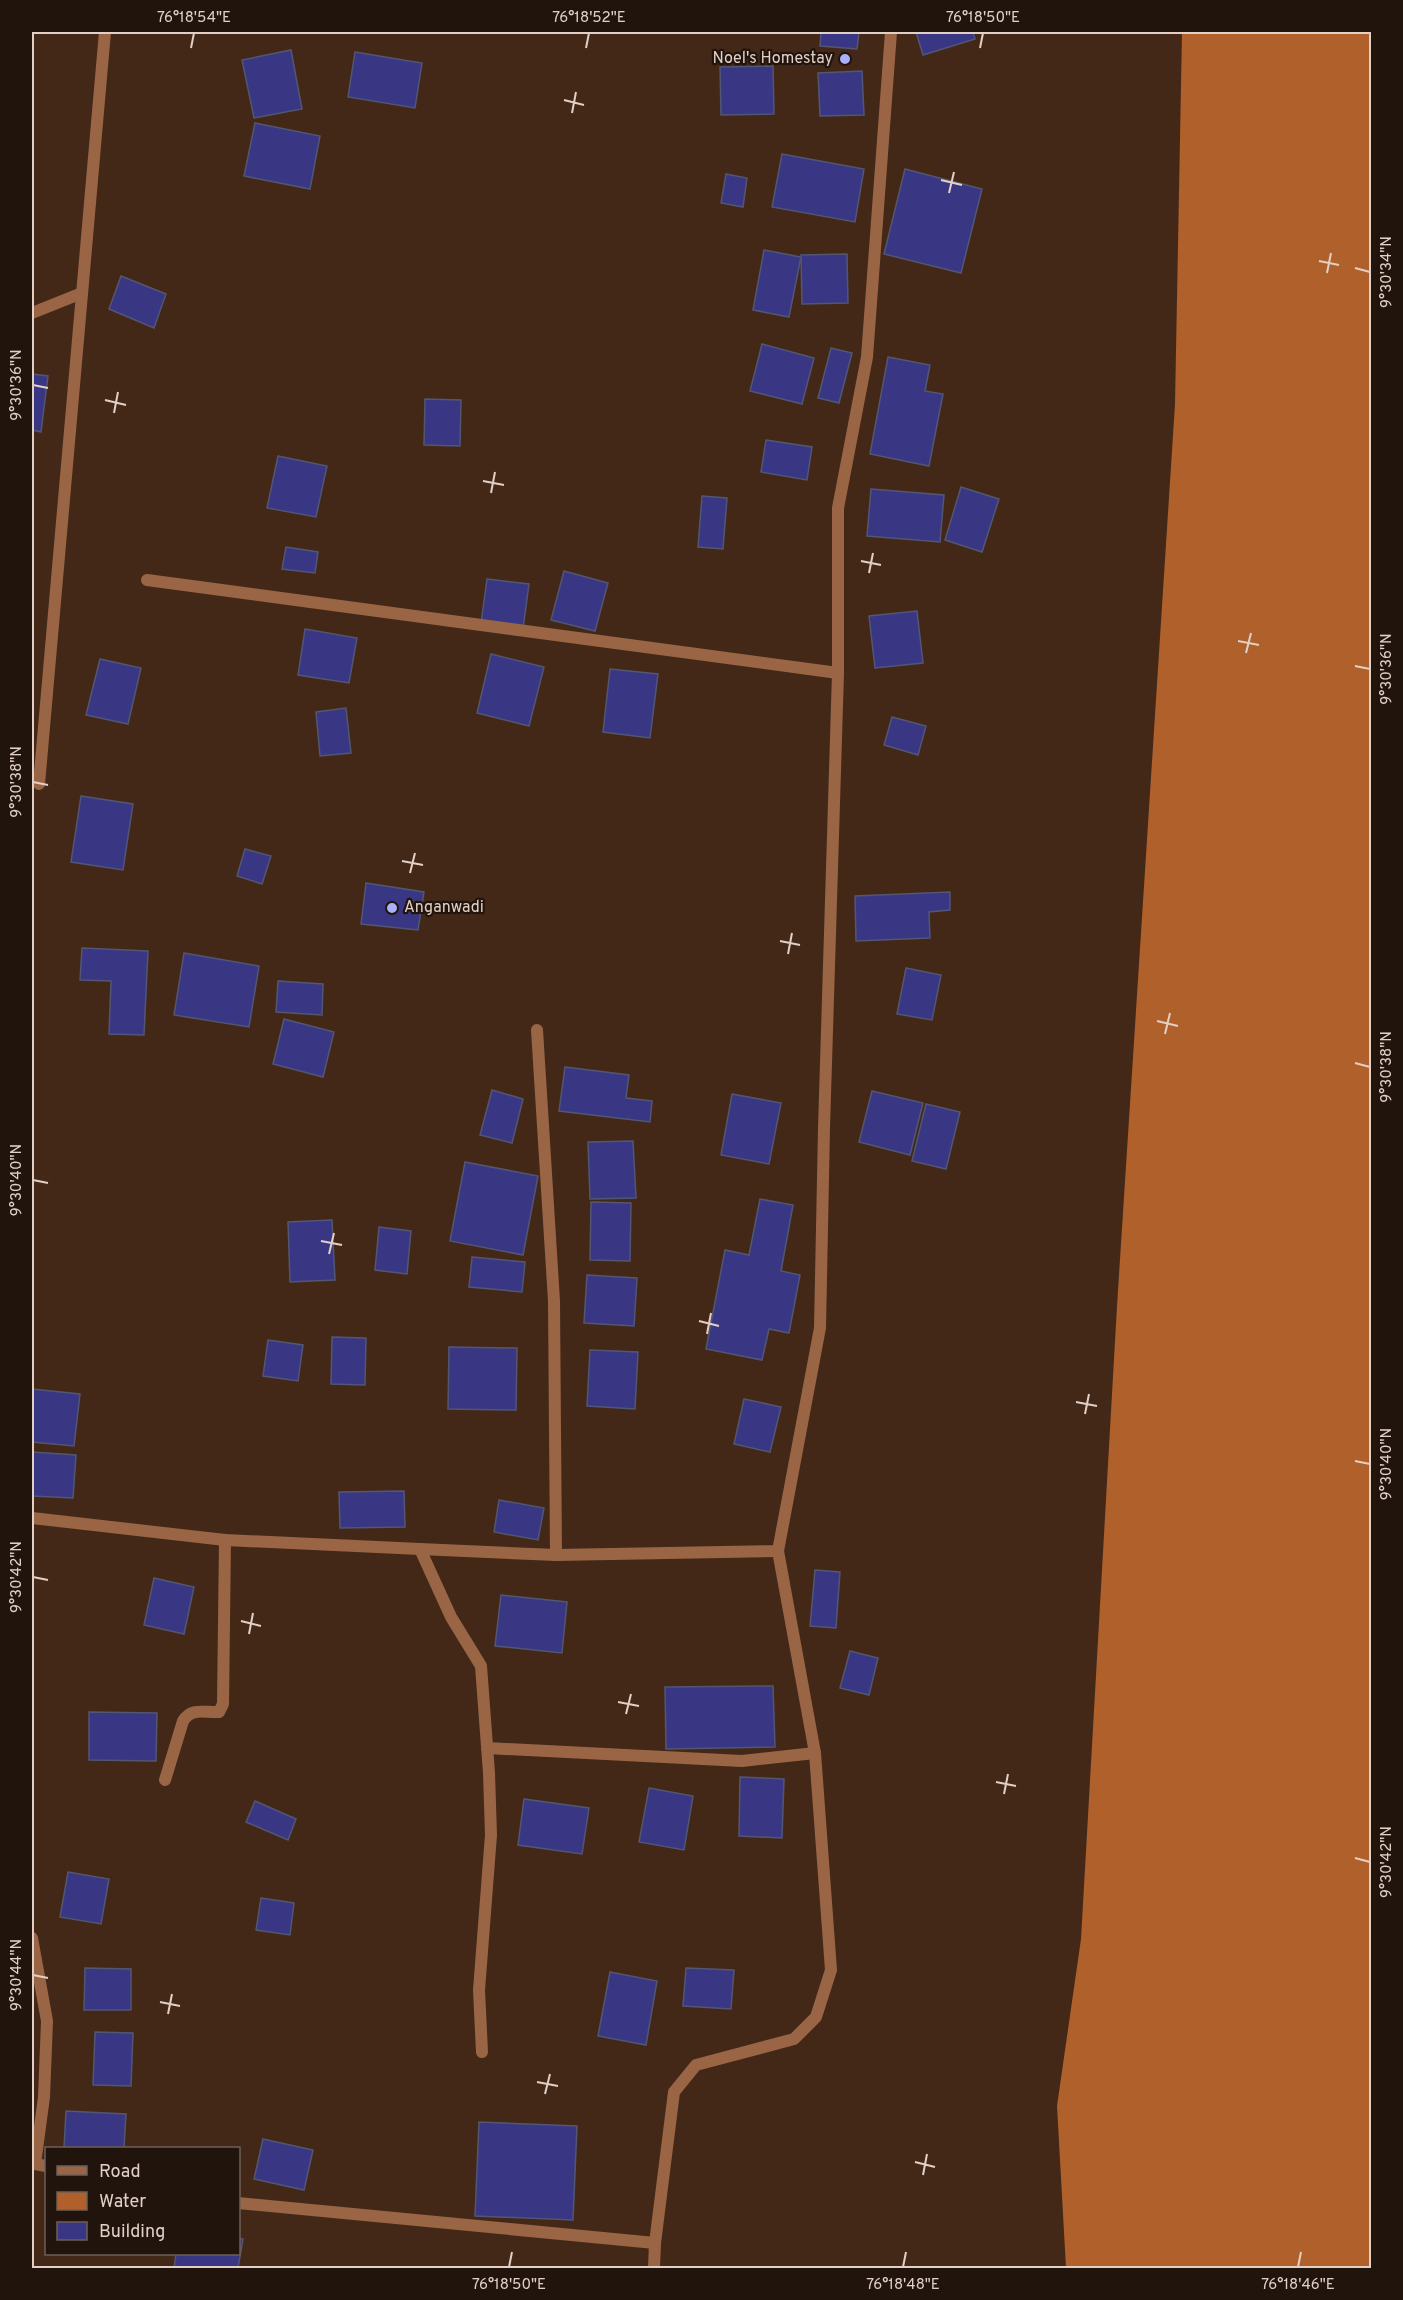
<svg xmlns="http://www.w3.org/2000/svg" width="1403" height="2300" font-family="Overpass,sans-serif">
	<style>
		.water { fill: #b0602a }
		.building { fill: #393783; stroke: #535673; stroke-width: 1.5 }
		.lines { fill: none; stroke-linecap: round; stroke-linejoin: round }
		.minor { stroke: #9a6545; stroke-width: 12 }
		.ticks { fill: none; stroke: #e2d0c6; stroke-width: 2 }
		.poi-dot { fill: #aab0fb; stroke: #21140d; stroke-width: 2 }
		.labels { text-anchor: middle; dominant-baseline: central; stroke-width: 4.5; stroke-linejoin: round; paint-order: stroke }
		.poi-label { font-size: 16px; fill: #e2d0c6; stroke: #21140d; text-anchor: end }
		.neatline { fill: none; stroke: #e2d0c6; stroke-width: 2 }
		.ticks-label { font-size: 15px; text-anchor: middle; fill: #e2d0c6 }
	</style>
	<rect width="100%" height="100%" fill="#432818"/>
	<polygon class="water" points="1182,32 1371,32 1371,2268 1066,2268 1057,2106 1081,1939 1117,1306 1175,404"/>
	<g class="building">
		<polygon points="821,32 859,32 857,49 820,46"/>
		<polygon points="916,32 973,32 975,39 923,55"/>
		<polygon points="291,50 302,109 254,118 242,60"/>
		<polygon points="355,52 422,63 415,108 348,97"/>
		<polygon points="773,66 774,114 721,115 720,67"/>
		<polygon points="862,71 864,115 820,116 818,73"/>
		<polygon points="255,123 320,136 310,189 244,176"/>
		<polygon points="782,154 864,169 855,222 772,207"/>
		<polygon points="905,169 982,189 961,273 884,254"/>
		<polygon points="726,174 747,178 743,207 721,203"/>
		<polygon points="764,250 801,257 789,317 753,310"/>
		<polygon points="847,254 848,303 802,304 801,255"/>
		<polygon points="121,276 166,294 154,328 109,309"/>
		<polygon points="762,344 814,358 802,404 750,391"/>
		<polygon points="831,348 852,353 839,403 818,398"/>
		<polygon points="888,357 930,365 925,391 943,394 929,466 870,454"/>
		<polygon points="32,374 48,376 41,432 32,430"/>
		<polygon points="425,399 461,400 460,446 424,445"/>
		<polygon points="766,440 812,447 807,480 761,472"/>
		<polygon points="278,456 327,466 316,517 267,508"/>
		<polygon points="961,487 999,499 982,552 945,540"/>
		<polygon points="871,489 944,495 940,542 867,536"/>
		<polygon points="702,496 727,498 723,549 698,547"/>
		<polygon points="286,547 318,552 315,573 282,569"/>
		<polygon points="564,571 608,583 595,631 551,620"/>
		<polygon points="487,579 529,584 523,629 481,623"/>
		<polygon points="917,611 923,663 875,668 869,616"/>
		<polygon points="305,629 357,638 349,683 298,675"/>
		<polygon points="491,654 544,667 529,726 477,713"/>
		<polygon points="100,659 141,668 128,724 86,715"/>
		<polygon points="610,669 658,674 650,738 603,732"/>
		<polygon points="346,708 351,753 320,756 316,712"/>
		<polygon points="892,717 926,726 918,755 884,745"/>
		<polygon points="81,796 133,804 123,870 71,862"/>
		<polygon points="245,849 271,856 262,884 237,876"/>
		<polygon points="366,883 424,892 418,930 361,924"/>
		<polygon points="950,892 950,910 929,912 930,938 856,941 855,896"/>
		<polygon points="82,948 148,951 144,1035 109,1034 111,981 80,980"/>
		<polygon points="184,953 259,966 249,1027 174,1015"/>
		<polygon points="906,968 941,975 932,1020 897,1014"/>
		<polygon points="278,981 323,984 322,1015 276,1012"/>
		<polygon points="284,1019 334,1032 323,1077 273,1064"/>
		<polygon points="565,1067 629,1075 626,1098 652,1101 650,1122 559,1111"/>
		<polygon points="492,1090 523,1099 512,1143 480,1135"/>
		<polygon points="872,1091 923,1103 910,1155 859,1142"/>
		<polygon points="732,1094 781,1103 769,1164 721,1155"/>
		<polygon points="926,1104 960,1112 946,1169 912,1161"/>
		<polygon points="633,1141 636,1198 590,1199 588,1142"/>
		<polygon points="465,1162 538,1176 523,1255 450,1241"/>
		<polygon points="760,1199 793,1205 781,1271 800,1275 789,1333 769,1329 762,1360 706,1349 725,1250 749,1255"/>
		<polygon points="591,1202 631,1203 630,1261 590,1260"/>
		<polygon points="332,1220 335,1280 290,1282 288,1222"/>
		<polygon points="379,1227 411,1231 407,1274 375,1270"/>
		<polygon points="472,1257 525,1262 522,1292 469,1287"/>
		<polygon points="587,1275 637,1278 634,1326 584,1323"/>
		<polygon points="332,1337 366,1338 365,1385 331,1384"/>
		<polygon points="268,1340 303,1345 298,1381 263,1376"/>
		<polygon points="449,1347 517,1348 516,1410 448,1409"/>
		<polygon points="590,1350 638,1352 635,1409 587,1406"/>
		<polygon points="32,1389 80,1394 74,1446 32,1442"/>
		<polygon points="744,1399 781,1407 770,1452 734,1444"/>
		<polygon points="32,1452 76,1455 73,1498 32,1496"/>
		<polygon points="404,1491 405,1527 340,1528 339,1492"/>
		<polygon points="499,1500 544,1508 538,1540 494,1532"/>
		<polygon points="815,1570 840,1572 836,1628 810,1626"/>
		<polygon points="154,1578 194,1587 184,1634 144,1625"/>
		<polygon points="501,1595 567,1602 562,1653 495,1646"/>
		<polygon points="850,1651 878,1658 869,1695 840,1688"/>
		<polygon points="773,1686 775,1747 666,1749 665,1687"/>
		<polygon points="89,1712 157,1713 156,1761 89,1760"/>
		<polygon points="740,1777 784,1779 782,1838 739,1836"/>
		<polygon points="649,1788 693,1796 684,1850 639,1842"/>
		<polygon points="524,1799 589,1808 582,1854 518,1845"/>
		<polygon points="255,1801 296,1819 288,1840 246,1822"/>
		<polygon points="68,1872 109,1879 101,1924 60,1917"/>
		<polygon points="261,1898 294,1903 290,1935 256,1930"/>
		<polygon points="85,1968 131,1969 131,2010 84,2010"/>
		<polygon points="686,1968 734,1970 731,2009 683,2006"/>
		<polygon points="610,1972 657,1981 646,2045 598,2036"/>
		<polygon points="95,2032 133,2033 131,2086 93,2085"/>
		<polygon points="66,2111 126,2114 124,2148 64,2148"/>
		<polygon points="479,2122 577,2126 573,2220 475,2216"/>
		<polygon points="263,2139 313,2150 304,2190 254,2179"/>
		<polygon points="238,2238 243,2239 238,2268 174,2268 176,2254 238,2254"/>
	</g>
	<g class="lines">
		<g class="minor">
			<polyline points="32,313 82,293"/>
			<polyline points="147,580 838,673"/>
			<polyline points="39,784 105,32"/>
			<polyline points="537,1030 554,1301 556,1555"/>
			<polyline points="32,1518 225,1540 420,1549 556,1555 778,1551 820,1328 824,1128 838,673 838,508 867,357 891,32"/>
			<polyline points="420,1549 451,1617 481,1666 489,1773 491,1835 479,1990 482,2052"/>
			<polyline points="487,1748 742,1761 815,1753"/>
			<path d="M165 1780 183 1721C192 1707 204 1713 219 1712L223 1704 225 1540"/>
			<polyline points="32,1938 47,2021 44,2097 35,2164 46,2166"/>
			<polyline points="238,2203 655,2243"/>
			<polyline points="654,2268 655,2243 674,2092 696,2065 794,2039 816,2017 831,1970 815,1753 778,1551"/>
		</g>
	</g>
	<path class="ticks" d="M191 48 194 33M586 48 589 33M980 48 983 33M564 100 584 105M572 113 576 92M941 180 962 185M949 193 954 172M1319 261 1339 265M1355 268 1370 272M1327 273 1331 253M33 385 48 388M105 400 126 405M114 413 118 392M483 481 504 485M491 493 495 472M861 561 881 565M869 573 873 553M1238 641 1259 645M1246 653 1251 633M1355 666 1370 669M33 782 48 785M402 861 423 865M410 873 415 853M780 941 800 945M788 954 792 933M1157 1021 1178 1026M1165 1034 1170 1013M1355 1063 1370 1067M33 1180 48 1183M321 1241 342 1245M329 1254 334 1233M699 1321 719 1326M707 1334 711 1313M1076 1402 1097 1406M1085 1414 1089 1394M1355 1461 1370 1464M33 1577 48 1580M241 1621 261 1626M249 1634 253 1613M618 1702 639 1706M626 1714 631 1694M996 1782 1016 1786M1004 1794 1008 1774M1355 1858 1370 1862M33 1975 48 1978M160 2002 180 2006M168 2014 172 1994M537 2082 558 2086M545 2094 550 2074M915 2162 935 2167M923 2175 927 2154M509 2267 512 2252M903 2267 906 2252M1298 2267 1301 2252"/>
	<g class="poi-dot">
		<circle cx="845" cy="59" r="6"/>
		<circle cx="392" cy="908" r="6"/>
	</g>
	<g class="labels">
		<g class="poi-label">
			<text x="833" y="59">Noel's Homestay</text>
			<text x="404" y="908" text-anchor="start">Anganwadi</text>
		</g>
	</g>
	<rect width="1403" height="2300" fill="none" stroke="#21140d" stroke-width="66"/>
	<rect x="45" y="2147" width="195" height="108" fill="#21140d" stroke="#6e5f57" stroke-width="1.5"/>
	<rect x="57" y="2166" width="30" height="9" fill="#9a6545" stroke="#6e5f57" stroke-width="1.5"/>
	<text x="99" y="2177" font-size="18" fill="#e2d0c6">Road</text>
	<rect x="57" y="2192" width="30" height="18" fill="#b0602a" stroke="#6e5f57" stroke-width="1.5"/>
	<text x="99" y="2207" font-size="18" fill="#e2d0c6">Water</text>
	<rect x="57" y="2222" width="30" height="18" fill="#393783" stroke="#6e5f57" stroke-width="1.5"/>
	<text x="99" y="2237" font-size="18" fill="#e2d0c6">Building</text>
	<rect x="33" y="33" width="1337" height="2234" class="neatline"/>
	<g class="ticks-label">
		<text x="194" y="22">76°18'54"E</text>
		<text x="589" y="22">76°18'52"E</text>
		<text x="983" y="22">76°18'50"E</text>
		<text transform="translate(1386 272) rotate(-90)" y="5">9°30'34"N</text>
		<text transform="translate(16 385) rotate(-90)" y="5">9°30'36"N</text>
		<text transform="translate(1386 669) rotate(-90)" y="5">9°30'36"N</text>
		<text transform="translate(16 782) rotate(-90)" y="5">9°30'38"N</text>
		<text transform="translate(1386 1067) rotate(-90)" y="5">9°30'38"N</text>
		<text transform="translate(16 1180) rotate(-90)" y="5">9°30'40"N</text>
		<text transform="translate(1386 1464) rotate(-90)" y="5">9°30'40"N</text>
		<text transform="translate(16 1577) rotate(-90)" y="5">9°30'42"N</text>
		<text transform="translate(1386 1862) rotate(-90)" y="5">9°30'42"N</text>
		<text transform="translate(16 1975) rotate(-90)" y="5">9°30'44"N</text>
		<text x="509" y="2289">76°18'50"E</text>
		<text x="903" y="2289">76°18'48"E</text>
		<text x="1298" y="2289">76°18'46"E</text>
	</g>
</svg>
